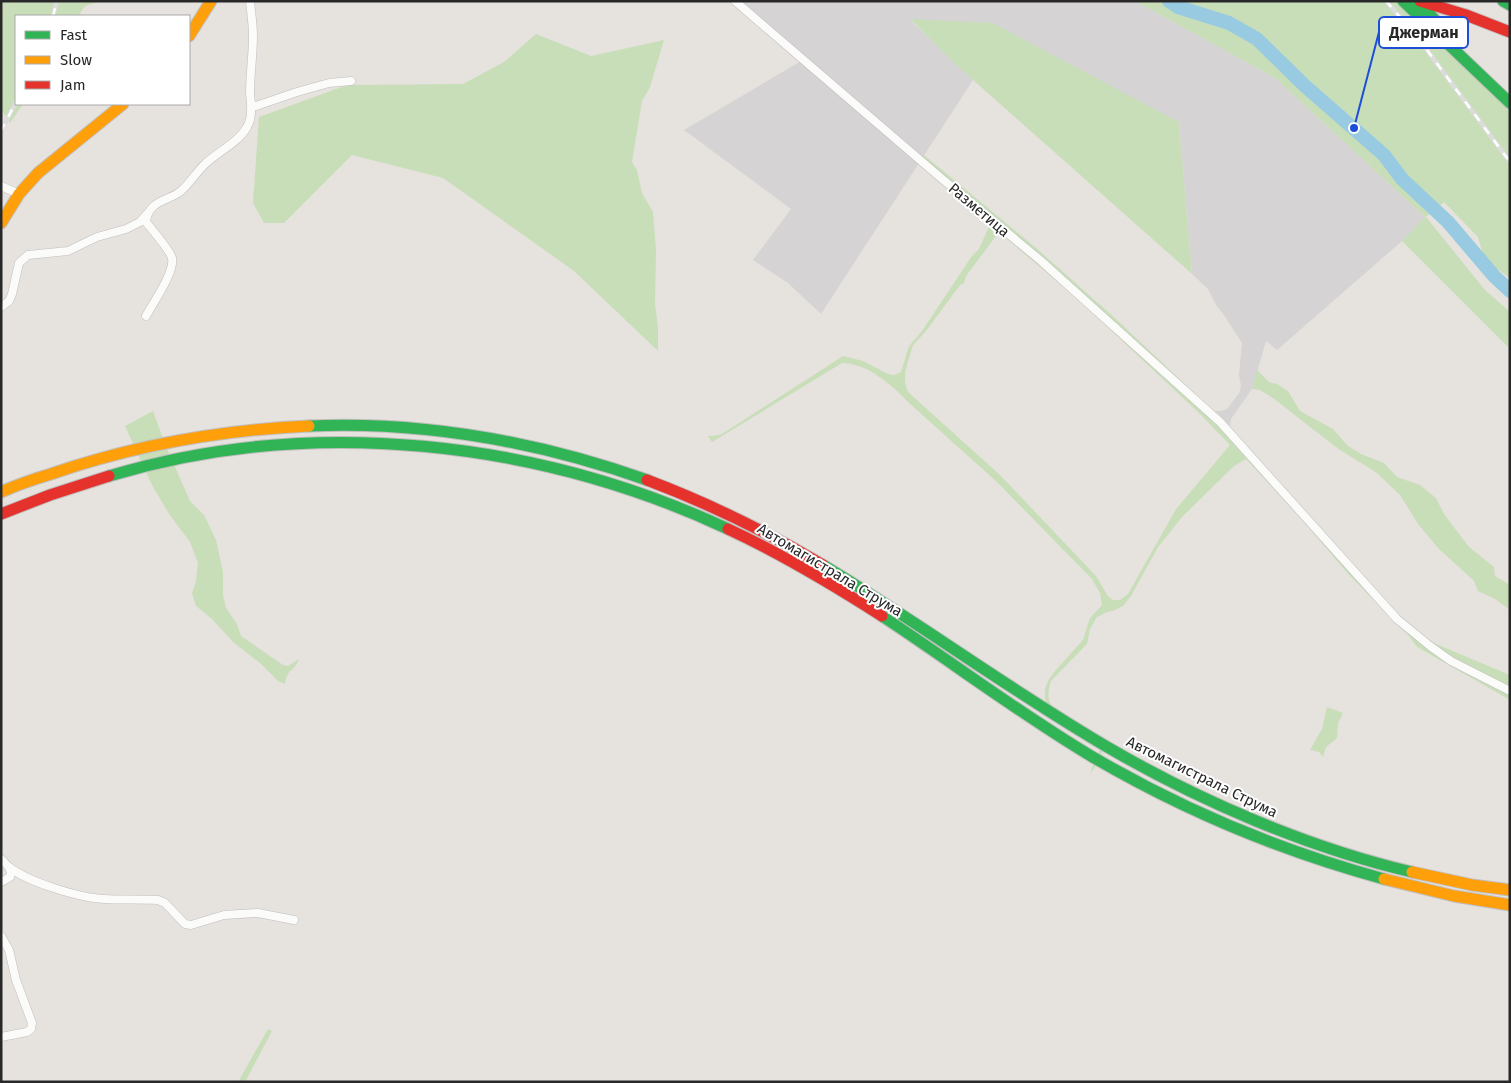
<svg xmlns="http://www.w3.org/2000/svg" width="1511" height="1083" font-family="'Fira Sans',sans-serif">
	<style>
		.industrial { fill: #d6d3d5 }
		.green { fill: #c8deb9; fill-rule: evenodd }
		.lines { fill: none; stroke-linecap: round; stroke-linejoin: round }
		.river { stroke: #98cbe1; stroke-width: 14 }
		.street-casing { stroke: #c0bebf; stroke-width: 9 }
		.fast-casing { stroke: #c0bebf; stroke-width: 13 }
		.slow-casing { stroke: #c0bebf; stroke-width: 13 }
		.jam-casing { stroke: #c0bebf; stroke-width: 13 }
		.street { stroke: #fbfbfa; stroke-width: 8 }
		.fast { stroke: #30b455; stroke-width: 11 }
		.slow { stroke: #ff9f0a; stroke-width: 11 }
		.jam { stroke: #e5322d; stroke-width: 11 }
		.rail-casing { stroke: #dcdcdd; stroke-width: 4.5 }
		.rail { stroke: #fff; stroke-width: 2.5; stroke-dasharray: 8; stroke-linecap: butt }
		.labels { text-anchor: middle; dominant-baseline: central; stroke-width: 4; stroke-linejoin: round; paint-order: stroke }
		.street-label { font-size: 15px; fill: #282828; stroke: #fff }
		.leader { fill: none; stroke: #1d4ed8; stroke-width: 2 }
		.callout-dot { fill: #1d4ed8; stroke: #fff; stroke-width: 2 }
		.callout { fill: #fff; stroke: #1d4ed8; stroke-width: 2 }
		.callout-label { font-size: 16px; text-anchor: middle; font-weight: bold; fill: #282828 }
	</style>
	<rect width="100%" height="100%" fill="#e6e2de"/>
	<polygon class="industrial" points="735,1 1135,1 1275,78 1425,217 1402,241 1277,350 1266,341 1252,389 1231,419 1230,426 1213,411 1221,411 1227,409 1240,392 1241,385 1239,375 1242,343 1224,315 1216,305 1208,289 1192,274 1179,122 910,20 973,80 821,314 788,283 753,260 791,209 684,130 803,60"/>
	<g class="green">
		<polygon points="1,1 101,1 85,6 78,16 16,16 16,104 23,104 10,123 1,109"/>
		<polygon points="1135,1 1403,1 1510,103 1510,278 1485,261 1478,237 1444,202 1426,217 1485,290 1510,312 1510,349 1402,241 1425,217 1275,78"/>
		<polygon points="910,19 993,23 1179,122 1192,274 955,64"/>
		<polygon points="536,34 591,56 664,40 650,87 642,101 632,162 637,170 642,193 653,212 656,251 655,303 658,328 658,351 574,271 443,178 352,155 284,223 264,223 253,203 259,117 347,85 463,84 504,62"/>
		<path d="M924 155 1035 247 1115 318 1229 426 1388 605 1426 638 1436 644 1510 675V700L1417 647 1409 636 1350 576 1297 514 1246 459 1234 466 1183 516 1158 547 1131 596 1123 606 1115 610 1107 612 1097 617 1090 629 1087 644 1051 681C1048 691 1047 697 1052 707L1103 748 1101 757 1091 773C1091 766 1096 762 1098 756 1099 754 1099 751 1099 748L1050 709 1045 699V689L1048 681 1055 671 1083 640 1090 618 1102 605 1100 593 1092 579 997 482 908 402C892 385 867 363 842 363L712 442 708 436H714L722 434 843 356 863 361 888 374 894 375 901 372 909 346 922 331 972 256 979 249 990 224 918 163ZM999 232 1081 302 1201 415 1230 445 1176 509 1128 594 1120 600H1113L1108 596 1096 576 1001 476 908 392 905 383V372L913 345 926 331 960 285 964 283 966 276Z"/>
		<polygon points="1257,370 1269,382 1277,384 1288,391 1300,411 1333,429 1348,446 1361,454 1384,463 1397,477 1420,485 1436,498 1444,514 1469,547 1494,567 1495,576 1510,585 1510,610 1495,599 1478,591 1474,581 1438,548 1418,524 1400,495 1377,473 1337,448 1273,398 1260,390 1252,389"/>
		<path d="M153 411 165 444 190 501 204 515 216 540 223 572V595L226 608 237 624 241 636 283 665 288 666 299 659C295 671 287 668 285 684L278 681 260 663 233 642 212 619 196 606 192 593 196 581 198 563 190 542 169 514 152 485 125 426Z"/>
		<polygon points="1327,707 1343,713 1338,723 1337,738 1326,747 1323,757 1319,752 1310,750 1322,729"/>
		<polygon points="268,1029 272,1031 245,1082 238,1082"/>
	</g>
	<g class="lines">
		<polyline class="river" points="1169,1 1178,7 1229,23 1257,39 1305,86 1384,155 1402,179 1448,222 1494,276 1510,291"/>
		<defs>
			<g id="street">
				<polyline points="735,1 941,178 1040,260 1220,422 1397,619 1430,646 1451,661 1510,691"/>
				<polyline points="251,104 256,106 297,92 329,83 351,81"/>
				<polyline points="1,186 19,194"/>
				<polyline points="1,307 9,301 12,294 19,263 28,255 68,251 97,237 126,229 140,222 147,214"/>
				<path d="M146 316C153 303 175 272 172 258 170 250 152 230 146 222 148 200 169 201 181 191 190 183 196 173 204 165 216 153 239 142 247 127 253 117 251 104 250 93 250 74 253 55 253 36 253 24 251 13 250 1"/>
				<path d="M1 859C4 861 6 865 9 867 28 882 80 898 104 899 122 900 140 899 158 900L165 903 185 924 191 925 224 915 258 913 294 920"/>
				<polyline points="1,882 10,877 11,873 9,867"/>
				<polyline points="1,936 9,950 16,980 32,1023 31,1029 27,1032 1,1037"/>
			</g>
			<g id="fast">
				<polyline points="1403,1 1510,103"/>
				<polyline points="1418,1 1453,40"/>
				<polyline points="1503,1 1510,5"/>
				<path d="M309 426C424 421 539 442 647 480"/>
				<path d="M109 476C311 415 538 440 728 529"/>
				<path d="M823 565C920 623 1011 691 1109 748 1200 801 1309 848 1412 872"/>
				<path d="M882 616C952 662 1019 713 1091 756 1183 810 1281 851 1384 879"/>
			</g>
			<g id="slow">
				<polyline points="189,36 211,1"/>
				<polyline points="1,223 19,194 38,173 123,104"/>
				<path d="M1 492C17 485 34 479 51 474 135 445 221 430 309 426"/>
				<polyline points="1412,872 1472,885 1510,890"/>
				<polyline points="1384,879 1454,896 1510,905"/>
			</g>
			<g id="jam">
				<polyline points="1420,1 1466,15 1510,32"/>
				<path d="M647 480C708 503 767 532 823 565"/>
				<polyline points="1,514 50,495 109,476"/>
				<path d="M728 529C782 554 832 584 882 616"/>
			</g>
		</defs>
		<use href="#street" class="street-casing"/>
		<use href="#fast" class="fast-casing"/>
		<use href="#slow" class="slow-casing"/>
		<use href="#jam" class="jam-casing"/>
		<use href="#street" class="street"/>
		<use href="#fast" class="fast"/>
		<use href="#slow" class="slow"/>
		<use href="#jam" class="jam"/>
		<defs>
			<g id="rail">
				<polyline points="1386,1 1418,38 1510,162"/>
				<polyline points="53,16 57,1"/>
				<polyline points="1,131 16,102"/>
			</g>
		</defs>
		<use href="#rail" class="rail-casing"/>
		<use href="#rail" class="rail"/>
	</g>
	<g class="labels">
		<g class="street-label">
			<text transform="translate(979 210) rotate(40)">Разметица</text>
			<text transform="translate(830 570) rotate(31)">Автомагистрала Струма</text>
			<text transform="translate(1202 777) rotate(26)">Автомагистрала Струма</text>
		</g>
	</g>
	<path class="leader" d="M1354 128L1379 32"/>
	<circle class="callout-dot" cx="1354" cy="128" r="5"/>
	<rect class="callout" x="1379" y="17" width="89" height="31" rx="5"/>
	<g class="callout-label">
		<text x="1424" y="38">Джерман</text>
	</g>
	<rect width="1511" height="1083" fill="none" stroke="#282828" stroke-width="5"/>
	<rect x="15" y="15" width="175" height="90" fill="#ffffff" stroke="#a9a9a9"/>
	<rect x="25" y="31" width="25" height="8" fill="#30b455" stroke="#a9a9a9"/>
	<text x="60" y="40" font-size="15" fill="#282828">Fast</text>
	<rect x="25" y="56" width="25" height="8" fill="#ff9f0a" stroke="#a9a9a9"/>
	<text x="60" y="65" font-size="15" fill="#282828">Slow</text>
	<rect x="25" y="81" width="25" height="8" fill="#e5322d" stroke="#a9a9a9"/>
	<text x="60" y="90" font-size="15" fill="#282828">Jam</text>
</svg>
